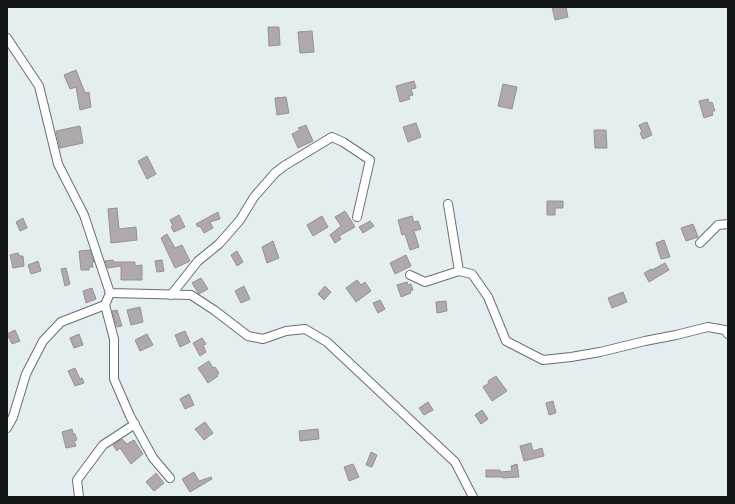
<svg xmlns="http://www.w3.org/2000/svg" width="735" height="504" font-family="'Open Sans',sans-serif">
	<style>
		.building { fill: #afa9ae; stroke: #969195 }
		.lines { fill: none; stroke-linecap: round; stroke-linejoin: round }
		.minor-casing { stroke: #686f71; stroke-width: 10 }
		.minor { stroke: #fff; stroke-width: 8 }
	</style>
	<rect width="100%" height="100%" fill="#e4edef"/>
	<g class="building">
		<polygon points="552,7 566,7 568,17 555,20"/>
		<polygon points="268,27 279,27 280,45 269,46"/>
		<polygon points="312,31 314,52 300,53 298,32"/>
		<polygon points="76,70 85,93 89,92 91,107 80,110 76,87 70,89 64,75"/>
		<polygon points="414,81 416,88 411,89 413,95 409,96 410,99 400,102 396,86"/>
		<polygon points="503,84 517,87 512,109 498,106"/>
		<polygon points="286,97 289,113 277,115 275,98"/>
		<polygon points="708,99 709,103 712,102 715,111 712,111 713,115 704,118 699,101"/>
		<polygon points="647,122 652,135 643,139 640,133 642,132 639,125"/>
		<polygon points="416,123 421,137 408,142 403,127"/>
		<polygon points="306,125 313,141 298,148 292,134 300,130 298,128"/>
		<polygon points="80,126 83,143 60,148 56,131"/>
		<polygon points="594,130 606,130 607,148 595,148"/>
		<polygon points="147,156 156,174 147,179 138,161"/>
		<polygon points="547,201 563,201 563,208 555,208 555,215 547,215"/>
		<polygon points="117,208 119,229 136,227 137,240 111,243 108,209"/>
		<polygon points="345,211 355,227 339,236 341,239 335,243 330,235 341,226 335,217"/>
		<polygon points="218,212 220,219 210,222 213,228 204,233 200,226 198,227 196,224"/>
		<polygon points="179,215 185,227 174,232 171,227 173,226 170,220"/>
		<polygon points="322,216 328,227 313,236 307,225"/>
		<polygon points="412,216 414,222 418,221 421,229 414,231 419,247 410,250 405,234 402,235 398,220"/>
		<polygon points="23,218 27,228 20,231 16,222"/>
		<polygon points="370,221 374,226 363,233 359,227"/>
		<polygon points="693,224 698,237 686,241 681,228"/>
		<polygon points="167,234 175,248 182,245 190,261 175,268 161,238"/>
		<polygon points="664,240 670,257 661,259 656,243"/>
		<polygon points="273,241 279,258 267,263 262,247"/>
		<polygon points="90,250 94,262 92,262 93,267 89,267 89,270 81,270 79,251"/>
		<polygon points="237,251 243,262 237,266 231,255"/>
		<polygon points="18,253 20,256 23,256 24,266 13,268 10,255"/>
		<polygon points="406,255 411,266 395,274 390,263"/>
		<polygon points="113,260 113,262 135,262 135,266 142,265 142,280 121,280 121,266 108,268 105,261"/>
		<polygon points="162,260 164,271 157,272 155,261"/>
		<polygon points="38,261 41,271 31,274 28,265"/>
		<polygon points="665,263 669,270 649,282 644,273 651,269 652,270"/>
		<polygon points="66,268 70,284 65,286 61,269"/>
		<polygon points="201,278 208,289 199,294 192,283"/>
		<polygon points="357,280 361,285 365,282 371,291 356,302 346,288"/>
		<polygon points="407,282 408,285 411,284 413,290 410,291 411,293 401,297 397,285"/>
		<polygon points="244,286 250,299 241,303 235,291"/>
		<polygon points="325,286 331,292 324,300 318,294"/>
		<polygon points="92,288 96,299 86,303 83,291"/>
		<polygon points="623,292 627,302 612,308 608,298"/>
		<polygon points="380,300 385,309 378,313 373,303"/>
		<polygon points="446,301 447,311 437,313 436,302"/>
		<polygon points="140,307 143,322 131,325 127,310"/>
		<polygon points="117,310 122,326 117,327 112,311"/>
		<polygon points="15,330 20,341 12,344 7,334"/>
		<polygon points="185,331 190,342 180,347 175,335"/>
		<polygon points="79,334 83,345 74,348 70,338"/>
		<polygon points="147,334 153,345 140,351 135,340"/>
		<polygon points="202,338 206,344 203,345 206,352 200,356 193,343"/>
		<polygon points="209,361 213,368 215,367 219,373 217,374 218,376 208,383 198,368"/>
		<polygon points="75,368 80,379 82,378 84,383 75,386 68,371"/>
		<polygon points="496,376 507,391 492,401 483,387 489,383 488,381"/>
		<polygon points="189,394 194,405 185,409 180,399"/>
		<polygon points="553,401 556,413 549,415 546,403"/>
		<polygon points="428,402 433,410 424,415 419,408"/>
		<polygon points="482,410 488,419 481,424 475,415"/>
		<polygon points="205,422 213,433 204,440 195,429"/>
		<polygon points="72,429 73,434 75,434 77,440 74,441 76,446 66,448 62,432"/>
		<polygon points="318,429 319,439 300,441 299,431"/>
		<polygon points="122,439 127,444 134,440 143,454 131,464 120,448 117,451 113,445"/>
		<polygon points="531,443 533,451 542,448 544,456 524,461 520,446"/>
		<polygon points="371,452 377,455 372,467 366,465"/>
		<polygon points="353,464 359,477 349,481 344,467"/>
		<polygon points="517,464 519,477 503,478 503,477 486,477 486,470 500,470 500,472 512,471 511,466"/>
		<polygon points="194,472 199,481 211,477 212,479 190,492 182,479"/>
		<polygon points="156,473 164,483 154,491 146,482"/>
	</g>
	<g class="lines">
		<defs>
			<g id="minor">
				<polyline points="7,38 39,86 58,164 84,215 110,293 191,295 214,310 248,336 263,339 286,331 305,329 327,342 455,462 473,497"/>
				<polyline points="700,243 718,225 728,224"/>
				<polyline points="459,271 472,274 488,297 506,341 543,360 571,357 600,352 645,341 676,335 708,327 725,330 728,334"/>
				<polyline points="410,275 425,282 459,271 448,204"/>
				<polyline points="110,293 105,305 114,339 114,379 130,416 153,458 170,478"/>
				<polyline points="171,295 198,261 219,244 240,220 254,197 275,173 284,166 332,137 343,142 370,160 357,217"/>
				<polyline points="7,428 13,417 26,374 43,341 61,322 105,305"/>
				<polyline points="79,497 77,480 103,445 135,424"/>
			</g>
		</defs>
		<use href="#minor" class="minor-casing"/>
		<use href="#minor" class="minor"/>
	</g>
	<rect width="735" height="504" fill="none" stroke="#131617" stroke-width="16"/>
</svg>
